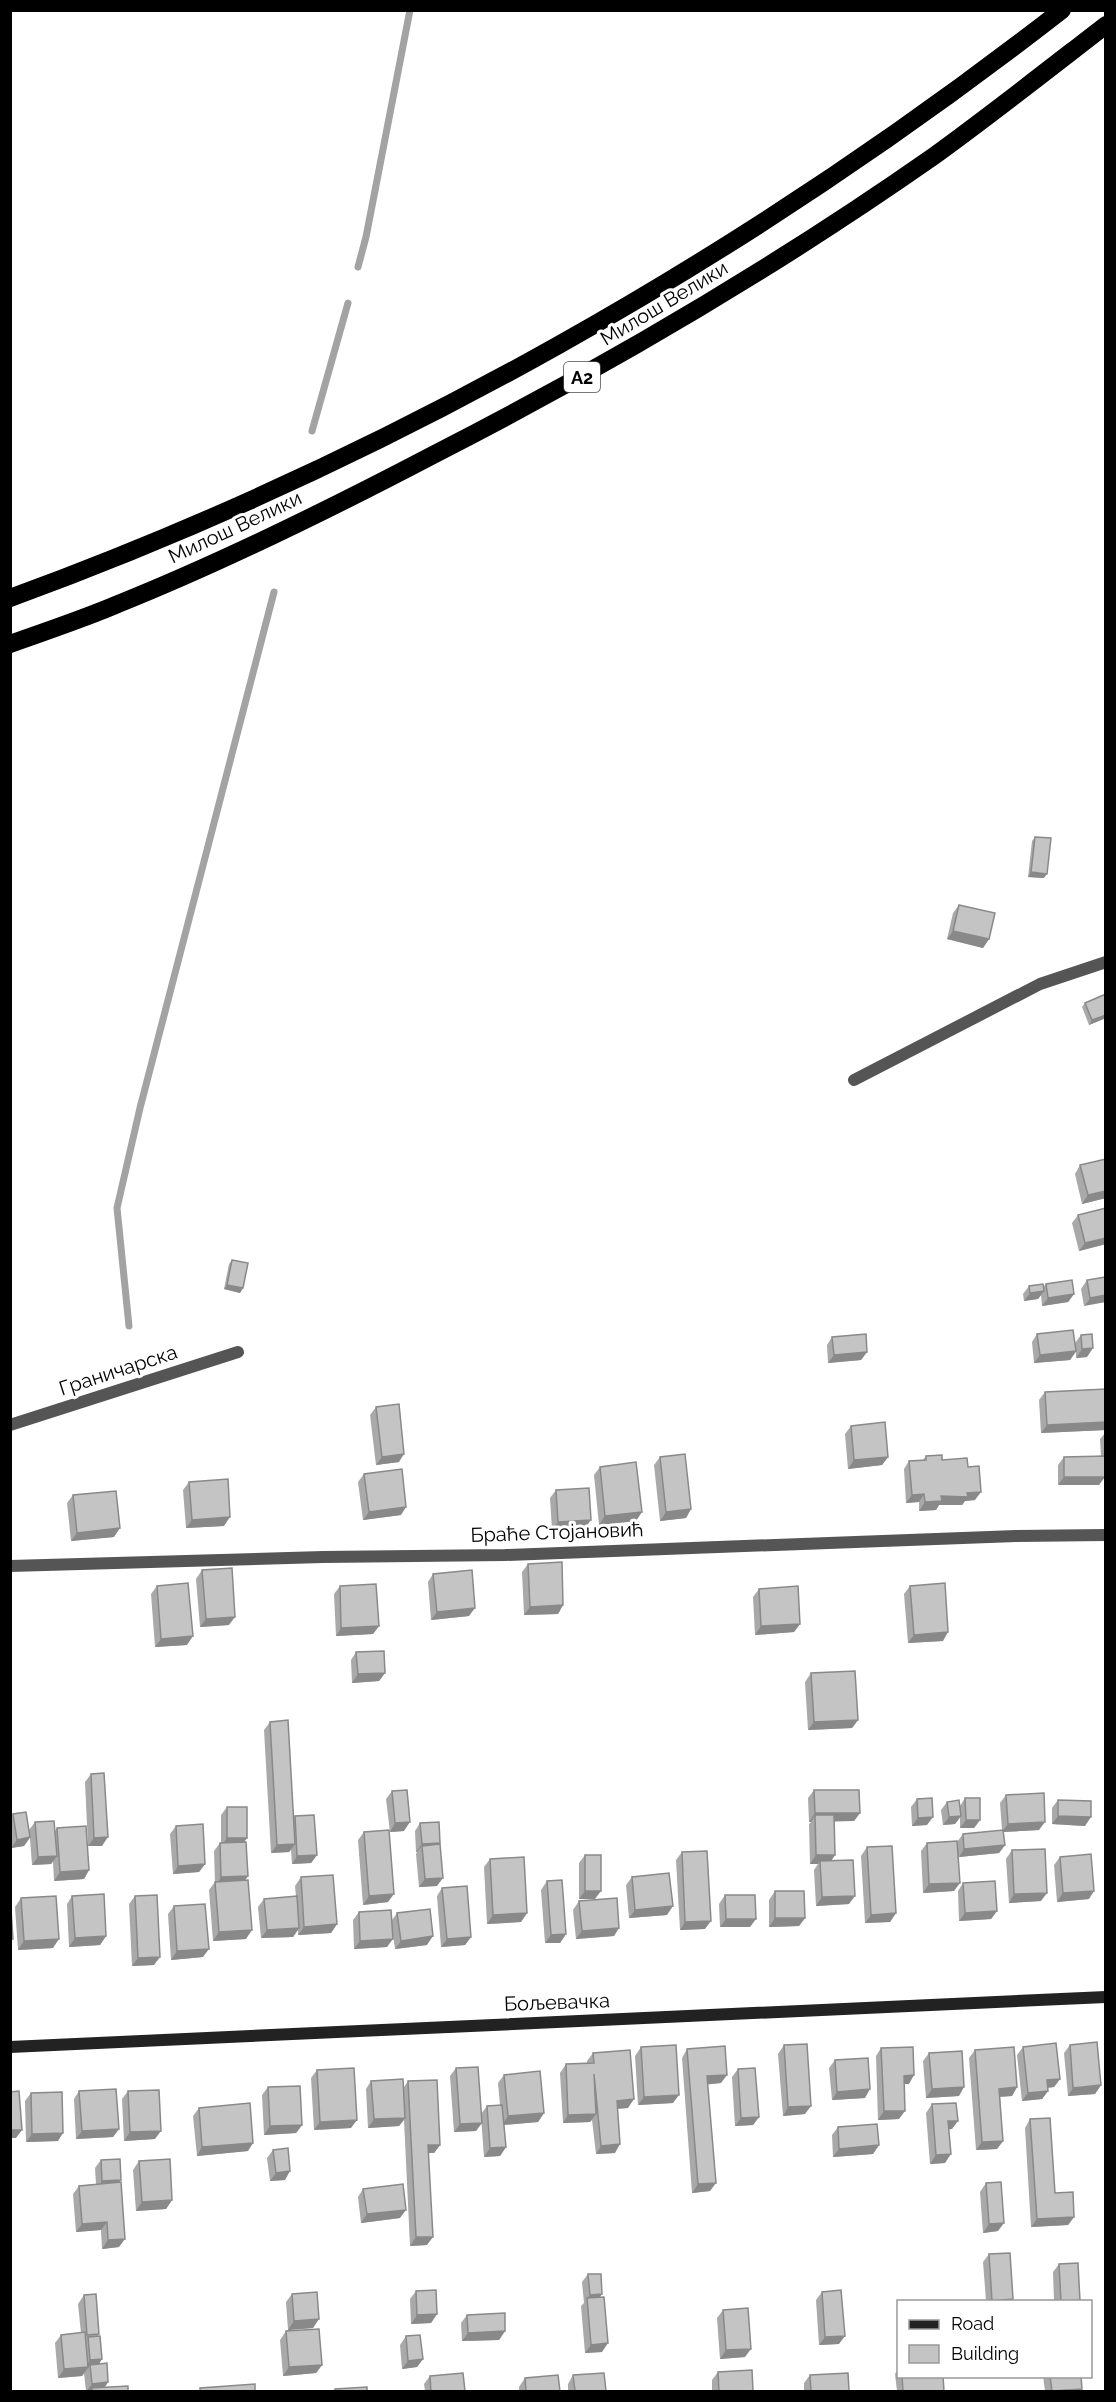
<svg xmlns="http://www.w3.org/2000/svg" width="1116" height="2402" font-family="Raleway,sans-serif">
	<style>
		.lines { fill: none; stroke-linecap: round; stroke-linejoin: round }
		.stream { stroke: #a3a3a3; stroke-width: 7 }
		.street { stroke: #555; stroke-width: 12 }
		.secondary { stroke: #222; stroke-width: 12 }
		.highway { stroke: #000; stroke-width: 18 }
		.wall { fill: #a9a9a9 }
		.shaded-wall { fill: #898989 }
		.building { fill: #c4c4c4; stroke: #898989; stroke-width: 1.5 }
		.labels { text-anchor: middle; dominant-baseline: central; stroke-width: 6; stroke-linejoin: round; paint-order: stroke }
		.shield { fill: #fff; stroke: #4c4c4c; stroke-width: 1.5 }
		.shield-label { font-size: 18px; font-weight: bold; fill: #000 }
		.street-label { font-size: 20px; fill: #000; stroke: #fff }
	</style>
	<rect width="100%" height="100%" fill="#fff"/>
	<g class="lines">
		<g class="stream">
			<polyline points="358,267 366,237 410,10"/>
			<polyline points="312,431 348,303"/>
			<polyline points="129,1326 117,1208 140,1108 274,592"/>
		</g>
		<g class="street">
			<polyline points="854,1080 1040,984 1106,962"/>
			<polyline points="10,1425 238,1352"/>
			<polyline points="10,1566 323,1557 505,1555 1016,1536 1106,1535"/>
		</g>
		<polyline class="secondary" points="10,2047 1106,1997"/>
		<g class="highway">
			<path d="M10 598C388 460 745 257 1062 10"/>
			<path d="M10 644C46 631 83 619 118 604 225 561 330 509 433 455 607 366 774 268 934 156 992 114 1049 69 1106 25"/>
		</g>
	</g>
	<g class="wall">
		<polygon points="1035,837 1044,878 1028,877 1032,841"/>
		<polygon points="959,905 989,939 983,948 947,939 953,913"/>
		<polygon points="1106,994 1106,1018 1089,1025 1082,1007 1085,1003"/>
		<polygon points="1080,1165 1106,1198 1082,1204 1075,1174"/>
		<polygon points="1106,1208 1106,1244 1079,1251 1072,1223 1078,1215"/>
		<polygon points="232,1260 243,1288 240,1293 224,1289 229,1264"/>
		<polygon points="1106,1277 1084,1306 1081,1289 1087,1280"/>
		<polygon points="1046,1284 1074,1294 1068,1302 1042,1306 1041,1295 1038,1299 1024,1301 1023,1294 1029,1286 1043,1287"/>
		<polygon points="1037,1334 1075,1343 1081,1335 1087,1357 1076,1358 1076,1352 1070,1360 1034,1363 1032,1342"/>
		<polygon points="832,1337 867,1352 861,1360 828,1363 827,1345"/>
		<polygon points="1106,1389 1106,1430 1041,1433 1039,1400 1045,1392"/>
		<polygon points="376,1407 399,1462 376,1465 370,1415"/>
		<polygon points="851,1426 888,1457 882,1465 848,1469 845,1434"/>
		<polygon points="1106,1432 1106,1468 1099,1485 1058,1485 1058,1465 1064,1457 1101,1456 1100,1439"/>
		<polygon points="926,1456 968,1467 975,1500 965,1501 962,1505 939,1505 936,1510 919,1511 919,1502 906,1503 904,1469 909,1461 923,1460"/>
		<polygon points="660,1457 691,1509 686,1518 660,1521 654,1465"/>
		<polygon points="600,1467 636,1521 599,1525 594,1475"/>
		<polygon points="364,1474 401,1515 363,1520 358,1482"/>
		<polygon points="189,1482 224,1526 186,1528 183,1490"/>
		<polygon points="556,1490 585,1528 552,1530 550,1498"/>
		<polygon points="73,1495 114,1537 71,1541 67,1503"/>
		<polygon points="528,1564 563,1605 558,1614 524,1615 522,1572"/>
		<polygon points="202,1570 229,1625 200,1627 196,1579"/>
		<polygon points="433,1574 469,1616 431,1620 428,1582"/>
		<polygon points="157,1586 187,1645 155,1647 151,1594"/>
		<polygon points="340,1586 379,1626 373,1634 336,1636 334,1594"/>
		<polygon points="910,1586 943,1641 908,1643 904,1594"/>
		<polygon points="759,1589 800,1624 794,1632 755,1635 753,1597"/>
		<polygon points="356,1652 385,1673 379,1681 352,1683 351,1660"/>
		<polygon points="811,1673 858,1720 852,1728 808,1730 805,1682"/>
		<polygon points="270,1722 293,1818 295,1816 317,1855 311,1863 292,1864 291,1850 289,1852 271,1853 264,1730"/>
		<polygon points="91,1774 102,1846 88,1846 85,1782"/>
		<polygon points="814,1790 860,1813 854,1821 834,1821 835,1855 831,1861 849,1904 816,1906 814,1870 818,1864 810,1864 809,1824 811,1822 809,1822 808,1798"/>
		<polygon points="392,1791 404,1831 390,1832 386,1799"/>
		<polygon points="1006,1795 1039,1830 1003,1832 1005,1845 999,1853 959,1857 954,1891 923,1893 921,1851 927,1843 957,1842 963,1834 1002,1830 1000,1803"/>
		<polygon points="965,1798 980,1820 974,1828 960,1828 960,1817 955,1824 943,1825 941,1810 947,1802 960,1806"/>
		<polygon points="917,1799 927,1825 912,1826 911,1807"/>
		<polygon points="1058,1800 1085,1826 1052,1824 1052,1808"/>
		<polygon points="227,1807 247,1838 244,1842 248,1876 245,1880 246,1939 213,1941 209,1890 215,1882 214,1851 220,1843 221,1843 221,1815"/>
		<polygon points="13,1814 29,1830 35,1822 55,1831 57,1828 89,1870 84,1879 54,1881 53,1861 51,1864 32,1865 30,1838 24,1846 11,1848 10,1818"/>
		<polygon points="420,1823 440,1843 437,1886 419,1887 416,1854 417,1852 416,1852 415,1831"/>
		<polygon points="176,1826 205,1864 199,1872 173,1874 170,1834"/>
		<polygon points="364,1832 388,1902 363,1905 358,1840"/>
		<polygon points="867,1847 896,1913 890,1922 865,1923 861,1856"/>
		<polygon points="1012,1850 1041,1901 1009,1903 1006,1859"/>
		<polygon points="682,1852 705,1929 680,1930 676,1860"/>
		<polygon points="585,1855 595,1899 579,1899 579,1863"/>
		<polygon points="1106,1856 1106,1884 1104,1858"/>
		<polygon points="1060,1857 1089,1899 1057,1902 1054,1865"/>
		<polygon points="490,1859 527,1913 521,1922 487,1924 484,1867"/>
		<polygon points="301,1877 337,1924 331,1933 298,1935 298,1930 293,1937 261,1938 258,1907 264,1899 296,1897 295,1886"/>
		<polygon points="632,1877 667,1915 629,1918 626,1885"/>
		<polygon points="547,1881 566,1934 560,1943 545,1943 541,1890"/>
		<polygon points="963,1883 997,1911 991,1919 959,1921 958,1891"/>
		<polygon points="442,1888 471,1937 465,1945 441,1947 437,1896"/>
		<polygon points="775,1891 805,1918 799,1926 769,1927 769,1900"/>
		<polygon points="725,1895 750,1927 720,1927 719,1904"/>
		<polygon points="72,1896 106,1936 100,1945 69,1947 67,1904"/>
		<polygon points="135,1896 154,1965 132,1966 129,1904"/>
		<polygon points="21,1898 53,1948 18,1950 15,1907"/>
		<polygon points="579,1901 614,1936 576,1939 573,1910"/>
		<polygon points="174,1906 203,1957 171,1960 168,1914"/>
		<polygon points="359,1912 392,1920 397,1913 427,1945 395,1949 392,1928 387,1947 354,1949 353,1920"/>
		<polygon points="784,2045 805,2114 783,2116 778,2054"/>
		<polygon points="1070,2045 1101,2085 1095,2094 1068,2096 1064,2053"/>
		<polygon points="641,2047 673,2103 638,2105 635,2056"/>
		<polygon points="1023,2047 1060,2079 1054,2087 1048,2088 1048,2091 1042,2099 1022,2101 1017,2055"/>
		<polygon points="881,2048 909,2084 904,2084 899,2119 878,2120 876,2056"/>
		<polygon points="687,2049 721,2083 708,2084 710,2191 692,2193 682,2058"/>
		<polygon points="975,2050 1017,2087 1012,2096 1000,2097 1003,2141 997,2149 976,2150 969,2058"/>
		<polygon points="593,2053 628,2108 617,2109 615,2153 596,2154 592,2120 590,2122 563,2123 560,2073 566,2064 587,2063 587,2061"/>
		<polygon points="929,2053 959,2096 926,2098 923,2061"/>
		<polygon points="835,2060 865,2098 832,2100 829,2068"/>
		<polygon points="456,2068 481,2114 487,2106 500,2105 498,2083 504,2075 544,2113 538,2122 504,2125 506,2147 500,2156 484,2157 481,2117 476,2131 454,2132 450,2076"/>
		<polygon points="738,2069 759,2117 753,2125 735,2126 732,2077"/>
		<polygon points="317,2070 351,2128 314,2130 311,2078"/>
		<polygon points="371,2081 404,2087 408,2081 440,2145 434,2153 429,2153 427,2245 410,2246 404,2120 399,2126 368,2128 366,2089"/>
		<polygon points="268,2087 302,2125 296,2133 264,2135 262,2095"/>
		<polygon points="79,2091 119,2129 113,2137 76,2139 74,2099"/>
		<polygon points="128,2091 155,2139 124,2141 122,2099"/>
		<polygon points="31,2093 58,2141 26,2142 25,2101"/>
		<polygon points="932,2104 952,2129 949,2129 945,2163 930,2164 926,2113"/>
		<polygon points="199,2108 248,2151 197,2156 193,2116"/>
		<polygon points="1030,2119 1055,2193 1074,2217 1068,2225 1031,2227 1025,2128"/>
		<polygon points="838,2127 879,2145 873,2154 833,2157 832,2135"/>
		<polygon points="273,2150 285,2180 270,2181 267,2158"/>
		<polygon points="101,2160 119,2182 119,2247 102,2249 101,2230 76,2232 73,2194 79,2186 96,2184 95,2168"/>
		<polygon points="139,2161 172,2200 166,2209 136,2211 133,2170"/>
		<polygon points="986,2183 998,2231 983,2233 980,2192"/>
		<polygon points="363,2189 400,2218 361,2223 358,2197"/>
		<polygon points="989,2254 1012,2301 986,2301 983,2262"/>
		<polygon points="1059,2264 1080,2301 1054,2301 1053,2272"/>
		<polygon points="588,2274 600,2297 602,2352 585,2353 581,2306 584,2303 582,2282"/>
		<polygon points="416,2291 437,2314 431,2323 411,2324 410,2299"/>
		<polygon points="822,2292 839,2344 819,2345 816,2300"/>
		<polygon points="292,2294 313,2328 288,2330 286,2302"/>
		<polygon points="84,2295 99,2334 98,2336 102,2359 99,2364 108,2382 105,2387 128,2391 86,2391 84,2373 88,2368 82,2376 58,2378 55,2343 61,2335 81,2333 78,2304"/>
		<polygon points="723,2310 745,2357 720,2359 717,2318"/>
		<polygon points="467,2315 505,2331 499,2340 462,2341 461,2323"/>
		<polygon points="286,2331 322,2365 316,2373 283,2376 280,2340"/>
		<polygon points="406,2336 423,2359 417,2367 402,2369 400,2345"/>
		<polygon points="898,2369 898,2376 943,2376 944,2391 897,2391 895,2374"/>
		<polygon points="718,2372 753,2391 712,2391 712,2380"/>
		<polygon points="573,2375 606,2391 568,2391 568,2384"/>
		<polygon points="810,2375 849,2391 804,2391 804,2383"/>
		<polygon points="430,2376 465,2391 425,2391 424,2384"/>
		<polygon points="1043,2376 1081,2376 1080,2391 1045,2391"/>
		<polygon points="525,2378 560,2391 519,2391 519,2387"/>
	</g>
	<g class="shaded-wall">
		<polygon points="1031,872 1047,874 1044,878 1028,877"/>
		<polygon points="953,931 989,939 983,948 947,939"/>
		<polygon points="1106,1015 1106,1018 1089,1025 1092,1020"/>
		<polygon points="1106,1191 1106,1198 1082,1204 1088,1195"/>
		<polygon points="1106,1238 1106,1244 1079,1251 1085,1243"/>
		<polygon points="227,1285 243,1288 240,1293 224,1289"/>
		<polygon points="1044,1291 1038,1299 1024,1301 1030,1293"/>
		<polygon points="1074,1294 1068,1302 1042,1306 1048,1298"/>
		<polygon points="1106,1295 1106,1302 1084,1306 1090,1298"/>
		<polygon points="1093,1348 1087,1357 1076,1358 1082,1349"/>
		<polygon points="1076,1351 1070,1360 1034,1363 1040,1355"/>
		<polygon points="867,1352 861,1360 828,1363 834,1355"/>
		<polygon points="1106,1422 1106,1430 1041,1433 1047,1425"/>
		<polygon points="404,1454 399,1462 376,1465 382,1457"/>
		<polygon points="888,1457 882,1465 848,1469 854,1460"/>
		<polygon points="1064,1477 1105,1477 1099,1485 1058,1485"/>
		<polygon points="981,1492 975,1500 965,1501 962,1505 939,1505 936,1510 919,1511 925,1502 941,1496 967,1493"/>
		<polygon points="924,1494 919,1502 906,1503 912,1495"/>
		<polygon points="406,1507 401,1515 363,1520 369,1512"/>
		<polygon points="691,1509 686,1518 660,1521 666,1512"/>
		<polygon points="642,1512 636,1521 599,1525 605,1516"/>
		<polygon points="230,1517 224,1526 186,1528 192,1520"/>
		<polygon points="591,1520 585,1528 552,1530 558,1522"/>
		<polygon points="120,1528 114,1537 71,1541 77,1533"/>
		<polygon points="563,1605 558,1614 524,1615 530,1607"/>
		<polygon points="475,1608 469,1616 431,1620 437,1612"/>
		<polygon points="235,1617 229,1625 200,1627 206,1619"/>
		<polygon points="800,1624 794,1632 755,1635 761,1626"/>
		<polygon points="379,1626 373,1634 336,1636 341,1628"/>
		<polygon points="948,1632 943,1641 908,1643 914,1635"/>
		<polygon points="193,1636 187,1645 155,1647 161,1639"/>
		<polygon points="385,1673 379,1681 352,1683 358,1674"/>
		<polygon points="858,1720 852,1728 808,1730 814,1722"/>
		<polygon points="815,1813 860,1813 854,1821 815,1822 815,1815 811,1822 809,1822"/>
		<polygon points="961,1816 955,1824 943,1825 949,1817"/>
		<polygon points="1058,1816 1091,1817 1085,1826 1052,1824"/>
		<polygon points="933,1817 927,1825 912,1826 918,1818"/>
		<polygon points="966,1820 980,1820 974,1828 960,1828"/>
		<polygon points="410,1822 404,1831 390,1832 395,1823"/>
		<polygon points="1045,1822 1039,1830 1002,1832 1008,1824"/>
		<polygon points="30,1837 24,1846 11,1848 17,1840"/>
		<polygon points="108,1837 102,1846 88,1846 94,1838"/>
		<polygon points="227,1838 247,1838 241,1846 221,1846"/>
		<polygon points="440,1843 435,1851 422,1846 417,1852 416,1852 422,1844"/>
		<polygon points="295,1844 289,1852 271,1853 277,1845"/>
		<polygon points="1005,1845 999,1853 959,1857 964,1849"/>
		<polygon points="317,1855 311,1863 292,1864 297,1856"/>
		<polygon points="816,1855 835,1855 829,1864 820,1861 818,1864 810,1864"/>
		<polygon points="57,1856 51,1864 32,1865 38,1857"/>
		<polygon points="205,1864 199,1872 173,1874 178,1866"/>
		<polygon points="89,1870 84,1879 54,1881 60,1872"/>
		<polygon points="248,1876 242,1884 216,1886 221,1877"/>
		<polygon points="443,1878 437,1886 419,1887 425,1879"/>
		<polygon points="960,1883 954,1891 923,1893 929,1884"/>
		<polygon points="585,1891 601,1891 595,1899 579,1899"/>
		<polygon points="1094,1891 1089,1899 1057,1902 1063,1893"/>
		<polygon points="1047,1893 1041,1901 1009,1903 1014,1894"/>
		<polygon points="394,1894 388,1902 363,1905 369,1896"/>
		<polygon points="855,1896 849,1904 816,1906 822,1897"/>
		<polygon points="673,1906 667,1915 629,1918 635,1910"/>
		<polygon points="997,1911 991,1919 959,1921 965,1913"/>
		<polygon points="527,1913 521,1922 487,1924 493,1915"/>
		<polygon points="896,1913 890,1922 865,1923 871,1915"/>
		<polygon points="775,1918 805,1918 799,1926 769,1927"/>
		<polygon points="726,1919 756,1919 750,1927 720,1927"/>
		<polygon points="711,1921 705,1929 680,1930 685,1922"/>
		<polygon points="337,1924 331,1933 298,1935 304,1927"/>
		<polygon points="299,1928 293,1937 261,1938 267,1930"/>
		<polygon points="619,1928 614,1936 576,1939 582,1931"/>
		<polygon points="252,1930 246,1939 213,1941 219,1932"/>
		<polygon points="566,1934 560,1943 545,1943 551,1935"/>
		<polygon points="106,1936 100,1945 69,1947 75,1938"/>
		<polygon points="433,1936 427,1945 395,1949 401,1941"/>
		<polygon points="471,1937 465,1945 441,1947 447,1939"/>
		<polygon points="59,1939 53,1948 18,1950 24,1941"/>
		<polygon points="393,1939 387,1947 354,1949 360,1941"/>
		<polygon points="209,1949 203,1957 171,1960 177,1951"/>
		<polygon points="160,1957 154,1965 132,1966 138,1958"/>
		<polygon points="727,2075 721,2083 702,2085 707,2076"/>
		<polygon points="914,2075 909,2084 898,2084 904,2076"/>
		<polygon points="1060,2079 1054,2087 1041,2088 1047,2080"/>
		<polygon points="1101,2085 1095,2094 1068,2096 1073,2088"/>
		<polygon points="964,2087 959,2096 926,2098 932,2089"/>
		<polygon points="1017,2087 1012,2096 993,2097 999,2089"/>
		<polygon points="870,2089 865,2098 832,2100 837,2092"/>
		<polygon points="1048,2091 1042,2099 1022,2101 1028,2093"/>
		<polygon points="679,2095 673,2103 638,2105 644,2097"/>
		<polygon points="634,2099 628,2108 611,2109 617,2101"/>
		<polygon points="811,2106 805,2114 783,2116 788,2107"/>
		<polygon points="884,2111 905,2111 899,2119 878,2120"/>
		<polygon points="544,2113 538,2122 502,2125 508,2116"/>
		<polygon points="596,2114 590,2122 563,2123 568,2115"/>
		<polygon points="759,2117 753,2125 735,2126 741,2118"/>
		<polygon points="405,2118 399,2126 368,2128 374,2119"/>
		<polygon points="357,2120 351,2128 314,2130 320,2122"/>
		<polygon points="948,2121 958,2121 952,2129 942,2130"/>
		<polygon points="482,2123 476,2131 454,2132 460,2124"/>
		<polygon points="302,2125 296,2133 264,2135 270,2126"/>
		<polygon points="119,2129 113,2137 76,2139 82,2131"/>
		<polygon points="10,2130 22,2130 16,2138 10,2138"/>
		<polygon points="161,2131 155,2139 124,2141 130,2132"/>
		<polygon points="63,2133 58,2141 26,2142 32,2134"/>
		<polygon points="1003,2141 997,2149 976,2150 982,2142"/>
		<polygon points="253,2143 248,2151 197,2156 202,2147"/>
		<polygon points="620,2144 615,2153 596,2154 601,2146"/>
		<polygon points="428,2145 440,2145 434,2153 422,2153"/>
		<polygon points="879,2145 873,2154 833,2157 839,2149"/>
		<polygon points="506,2147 500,2156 484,2157 490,2148"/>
		<polygon points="951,2154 945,2163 930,2164 936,2155"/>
		<polygon points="290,2171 285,2180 270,2181 276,2173"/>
		<polygon points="121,2180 115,2188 96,2189 102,2181"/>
		<polygon points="716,2183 710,2191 692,2193 698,2184"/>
		<polygon points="172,2200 166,2209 136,2211 142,2202"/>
		<polygon points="406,2210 400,2218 361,2223 367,2214"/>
		<polygon points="1074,2217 1068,2225 1031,2227 1037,2219"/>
		<polygon points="107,2222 101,2230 76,2232 82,2224"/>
		<polygon points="1004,2223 998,2231 983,2233 989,2224"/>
		<polygon points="416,2237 433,2237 427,2245 410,2246"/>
		<polygon points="125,2239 119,2247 102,2249 108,2240"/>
		<polygon points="602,2294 597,2302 587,2298 590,2295"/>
		<polygon points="1013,2299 1012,2301 992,2301"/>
		<polygon points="437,2314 431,2323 411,2324 417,2315"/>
		<polygon points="319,2319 313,2328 288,2330 294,2321"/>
		<polygon points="505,2331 499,2340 462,2341 468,2333"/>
		<polygon points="845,2336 839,2344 819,2345 825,2337"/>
		<polygon points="608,2343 602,2352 585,2353 591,2345"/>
		<polygon points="751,2349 745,2357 720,2359 726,2350"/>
		<polygon points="102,2359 96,2368 90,2365 82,2376 58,2378 64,2369 85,2368 90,2360"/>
		<polygon points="423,2359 417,2367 402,2369 408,2361"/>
		<polygon points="322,2365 316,2373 283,2376 289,2367"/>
		<polygon points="108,2382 102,2391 92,2388 89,2391 87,2391 92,2384"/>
		<polygon points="1082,2389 1080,2391 1054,2391"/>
	</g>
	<g class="building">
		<polygon points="1035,837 1051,838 1047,874 1031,872"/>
		<polygon points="959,905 995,913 989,939 953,931"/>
		<polygon points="1106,994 1106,1015 1092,1020 1085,1003"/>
		<polygon points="1106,1159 1106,1191 1088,1195 1080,1165"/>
		<polygon points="1106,1208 1106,1238 1085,1243 1078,1215"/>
		<polygon points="232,1260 248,1263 243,1288 227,1285"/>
		<polygon points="1106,1277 1106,1295 1090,1298 1087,1280"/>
		<polygon points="1072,1280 1074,1294 1048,1298 1046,1284"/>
		<polygon points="1043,1284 1044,1291 1030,1293 1029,1286"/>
		<polygon points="1073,1330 1076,1351 1040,1355 1037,1334"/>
		<polygon points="866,1334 867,1352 834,1355 832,1337"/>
		<polygon points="1092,1334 1093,1348 1082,1349 1081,1335"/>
		<polygon points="1106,1389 1106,1422 1047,1425 1045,1392"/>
		<polygon points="399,1404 404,1454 382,1457 376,1407"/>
		<polygon points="885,1422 888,1457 854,1460 851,1426"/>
		<polygon points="685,1454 691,1509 666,1512 660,1457"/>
		<polygon points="942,1455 942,1460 967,1458 968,1467 979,1466 981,1492 967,1493 968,1497 941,1496 942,1501 925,1502 924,1494 912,1495 909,1461 926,1460 926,1456"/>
		<polygon points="1105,1456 1105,1477 1064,1477 1064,1457"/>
		<polygon points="636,1462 642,1512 605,1516 600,1467"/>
		<polygon points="402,1469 406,1507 369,1512 364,1474"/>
		<polygon points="228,1479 230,1517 192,1520 189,1482"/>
		<polygon points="589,1488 591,1520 558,1522 556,1490"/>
		<polygon points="116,1491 120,1528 77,1533 73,1495"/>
		<polygon points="562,1562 563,1605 530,1607 528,1564"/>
		<polygon points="232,1568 235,1617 206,1619 202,1570"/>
		<polygon points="472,1570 475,1608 437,1612 433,1574"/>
		<polygon points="188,1583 193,1636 161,1639 157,1586"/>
		<polygon points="945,1583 948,1632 914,1635 910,1586"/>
		<polygon points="376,1584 379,1626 341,1628 340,1586"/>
		<polygon points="798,1586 800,1624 761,1626 759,1589"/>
		<polygon points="384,1651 385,1673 358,1674 356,1652"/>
		<polygon points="855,1671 858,1720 814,1722 811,1673"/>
		<polygon points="288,1720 295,1844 277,1845 270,1722"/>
		<polygon points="104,1773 108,1837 94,1838 91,1774"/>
		<polygon points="407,1790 410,1822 395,1823 392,1791"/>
		<polygon points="814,1790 859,1790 860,1813 815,1813"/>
		<polygon points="1044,1793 1045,1822 1008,1824 1006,1795"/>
		<polygon points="932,1798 933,1817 918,1818 917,1799"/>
		<polygon points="965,1798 980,1798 980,1820 966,1820"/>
		<polygon points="959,1800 961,1816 949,1817 947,1802"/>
		<polygon points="1058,1800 1091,1801 1091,1817 1058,1816"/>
		<rect x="227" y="1807" width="20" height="31"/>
		<polygon points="26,1812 30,1837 17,1840 13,1814"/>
		<polygon points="314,1815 317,1855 297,1856 295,1816"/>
		<polygon points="815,1815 834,1815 835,1855 816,1855"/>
		<polygon points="54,1821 57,1856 38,1857 35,1822"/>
		<polygon points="439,1822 440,1843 422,1844 420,1823"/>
		<polygon points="203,1824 205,1864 178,1866 176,1826"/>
		<polygon points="86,1826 89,1870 60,1872 57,1828"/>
		<polygon points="389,1830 394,1894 369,1896 364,1832"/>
		<polygon points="1003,1830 1005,1845 964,1849 963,1834"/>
		<polygon points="957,1841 960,1883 929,1884 927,1843"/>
		<polygon points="246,1842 248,1876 221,1877 220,1843"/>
		<polygon points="440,1844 443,1878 425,1879 422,1846"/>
		<polygon points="892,1846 896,1913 871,1915 867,1847"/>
		<polygon points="1045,1849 1047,1893 1014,1894 1012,1850"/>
		<polygon points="707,1851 711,1921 685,1922 682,1852"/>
		<polygon points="1091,1854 1094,1891 1063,1893 1060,1857"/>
		<rect x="585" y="1855" width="16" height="36"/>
		<polygon points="524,1857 527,1913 493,1915 490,1859"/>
		<polygon points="853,1860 855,1896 822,1897 820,1861"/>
		<polygon points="669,1873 673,1906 635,1910 632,1877"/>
		<polygon points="333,1875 337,1924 304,1927 301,1877"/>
		<polygon points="248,1880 252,1930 219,1932 215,1882"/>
		<polygon points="562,1880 566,1934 551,1935 547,1881"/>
		<polygon points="995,1881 997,1911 965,1913 963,1883"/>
		<polygon points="467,1886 471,1937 447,1939 442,1888"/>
		<polygon points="775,1891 804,1891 805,1918 775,1918"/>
		<polygon points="104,1894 106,1936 75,1938 72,1896"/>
		<polygon points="10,1895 13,1939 10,1939"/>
		<polygon points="157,1895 160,1957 138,1958 135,1896"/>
		<polygon points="725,1895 755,1895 756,1919 726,1919"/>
		<polygon points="56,1896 59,1939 24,1941 21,1898"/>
		<polygon points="297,1896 299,1928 267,1930 264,1899"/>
		<polygon points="617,1898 619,1928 582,1931 579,1901"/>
		<polygon points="205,1904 209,1949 177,1951 174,1906"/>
		<polygon points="430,1909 433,1936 401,1941 397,1913"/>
		<polygon points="391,1910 393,1939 360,1941 359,1912"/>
		<polygon points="1097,2042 1101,2085 1073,2088 1070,2045"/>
		<polygon points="1056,2043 1060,2079 1047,2080 1048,2091 1028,2093 1023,2047"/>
		<polygon points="807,2044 811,2106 788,2107 784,2045"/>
		<polygon points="676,2045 679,2095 644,2097 641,2047"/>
		<polygon points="725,2046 727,2075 707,2076 716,2183 698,2184 687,2049"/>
		<polygon points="913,2047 914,2075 904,2076 905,2111 884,2111 881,2048"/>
		<polygon points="1014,2047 1017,2087 999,2089 1003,2141 982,2142 975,2050"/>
		<polygon points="630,2050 634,2099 617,2101 620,2144 601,2146 594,2074 596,2114 568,2115 566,2064 594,2063 593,2053"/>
		<polygon points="962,2051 964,2087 932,2089 929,2053"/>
		<polygon points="868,2058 870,2089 837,2092 835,2060"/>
		<polygon points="478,2067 482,2123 460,2124 456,2068"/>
		<polygon points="354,2068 357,2120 320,2122 317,2070"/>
		<polygon points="755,2068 759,2117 741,2118 738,2069"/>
		<polygon points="540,2071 544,2113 508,2116 504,2075"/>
		<polygon points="403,2079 405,2118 374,2119 371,2081"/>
		<polygon points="437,2080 440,2145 428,2145 433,2237 416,2237 408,2081"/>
		<polygon points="300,2086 302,2125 270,2126 268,2087"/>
		<polygon points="116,2089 119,2129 82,2131 79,2091"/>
		<polygon points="159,2090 161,2131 130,2132 128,2091"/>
		<polygon points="19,2091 22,2130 10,2130 10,2092"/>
		<polygon points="62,2092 63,2133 32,2134 31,2093"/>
		<polygon points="250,2103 253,2143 202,2147 199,2108"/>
		<polygon points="956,2103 958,2121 948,2121 951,2154 936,2155 932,2104"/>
		<polygon points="502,2105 506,2147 490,2148 487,2106"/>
		<polygon points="1050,2118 1055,2193 1073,2192 1074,2217 1037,2219 1030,2119"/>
		<polygon points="877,2124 879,2145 839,2149 838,2127"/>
		<polygon points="288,2148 290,2171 276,2173 273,2150"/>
		<polygon points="120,2159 121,2180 102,2181 101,2160"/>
		<polygon points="170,2159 172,2200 142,2202 139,2161"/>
		<polygon points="121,2182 125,2239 108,2240 107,2222 82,2224 79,2186"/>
		<polygon points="1001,2182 1004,2223 989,2224 986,2183"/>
		<polygon points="403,2184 406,2210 367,2214 363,2189"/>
		<polygon points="1010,2253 1013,2299 992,2301 989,2254"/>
		<polygon points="1078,2263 1080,2301 1061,2301 1059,2264"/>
		<polygon points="588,2274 601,2274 602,2294 590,2295"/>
		<polygon points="436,2290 437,2314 417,2315 416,2291"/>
		<polygon points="841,2290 845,2336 825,2337 822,2292"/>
		<polygon points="317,2292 319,2319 294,2321 292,2294"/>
		<polygon points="96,2294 99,2334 87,2335 84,2295"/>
		<polygon points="604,2297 608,2343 591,2345 587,2298"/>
		<polygon points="748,2308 751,2349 726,2350 723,2310"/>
		<polygon points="505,2313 505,2331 468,2333 467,2315"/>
		<polygon points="319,2329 322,2365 289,2367 286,2331"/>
		<polygon points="85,2332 88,2367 64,2369 61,2335"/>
		<polygon points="420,2335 423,2359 408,2361 406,2336"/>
		<polygon points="100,2336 102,2359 90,2360 88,2337"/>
		<polygon points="107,2363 108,2382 92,2384 90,2365"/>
		<polygon points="752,2370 753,2391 719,2391 718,2372"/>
		<polygon points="463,2373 465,2391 431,2391 430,2376"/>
		<polygon points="604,2373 606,2391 575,2391 573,2375"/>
		<polygon points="848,2373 849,2391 811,2391 810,2375"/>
		<polygon points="558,2375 560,2391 526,2391 525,2378"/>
		<polygon points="902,2376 943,2376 944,2391 903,2391"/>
		<polygon points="1050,2376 1081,2376 1082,2389 1052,2391"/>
		<polygon points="255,2384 255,2391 200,2391 200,2388"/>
		<polygon points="128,2386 128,2391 92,2391 92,2388"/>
		<polygon points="367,2387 367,2391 335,2391 335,2389"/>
	</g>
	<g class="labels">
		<rect class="shield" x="564" y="362" width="36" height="30" rx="4.5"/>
		<g class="shield-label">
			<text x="582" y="377">A2</text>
		</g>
		<g class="street-label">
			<text transform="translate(664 303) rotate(-31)">Милош Велики</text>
			<text transform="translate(235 527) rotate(-25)">Милош Велики</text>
			<text transform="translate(118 1370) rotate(-18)">Граничарска</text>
			<text transform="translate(557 1532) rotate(-2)">Браће Стојановић</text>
			<text transform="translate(557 2002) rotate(-2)">Бољевачка</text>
		</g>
	</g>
	<rect width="1116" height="2402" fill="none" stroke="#000000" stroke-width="24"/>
	<rect x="897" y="2300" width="195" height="78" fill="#ffffff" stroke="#999999" stroke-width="1.5"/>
	<rect x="909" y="2320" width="30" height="9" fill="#222222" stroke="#999999" stroke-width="1.5"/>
	<text x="951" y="2330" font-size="18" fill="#000000">Road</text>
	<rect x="909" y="2345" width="30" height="18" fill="#c4c4c4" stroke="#999999" stroke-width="1.5"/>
	<text x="951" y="2360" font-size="18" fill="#000000">Building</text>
</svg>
